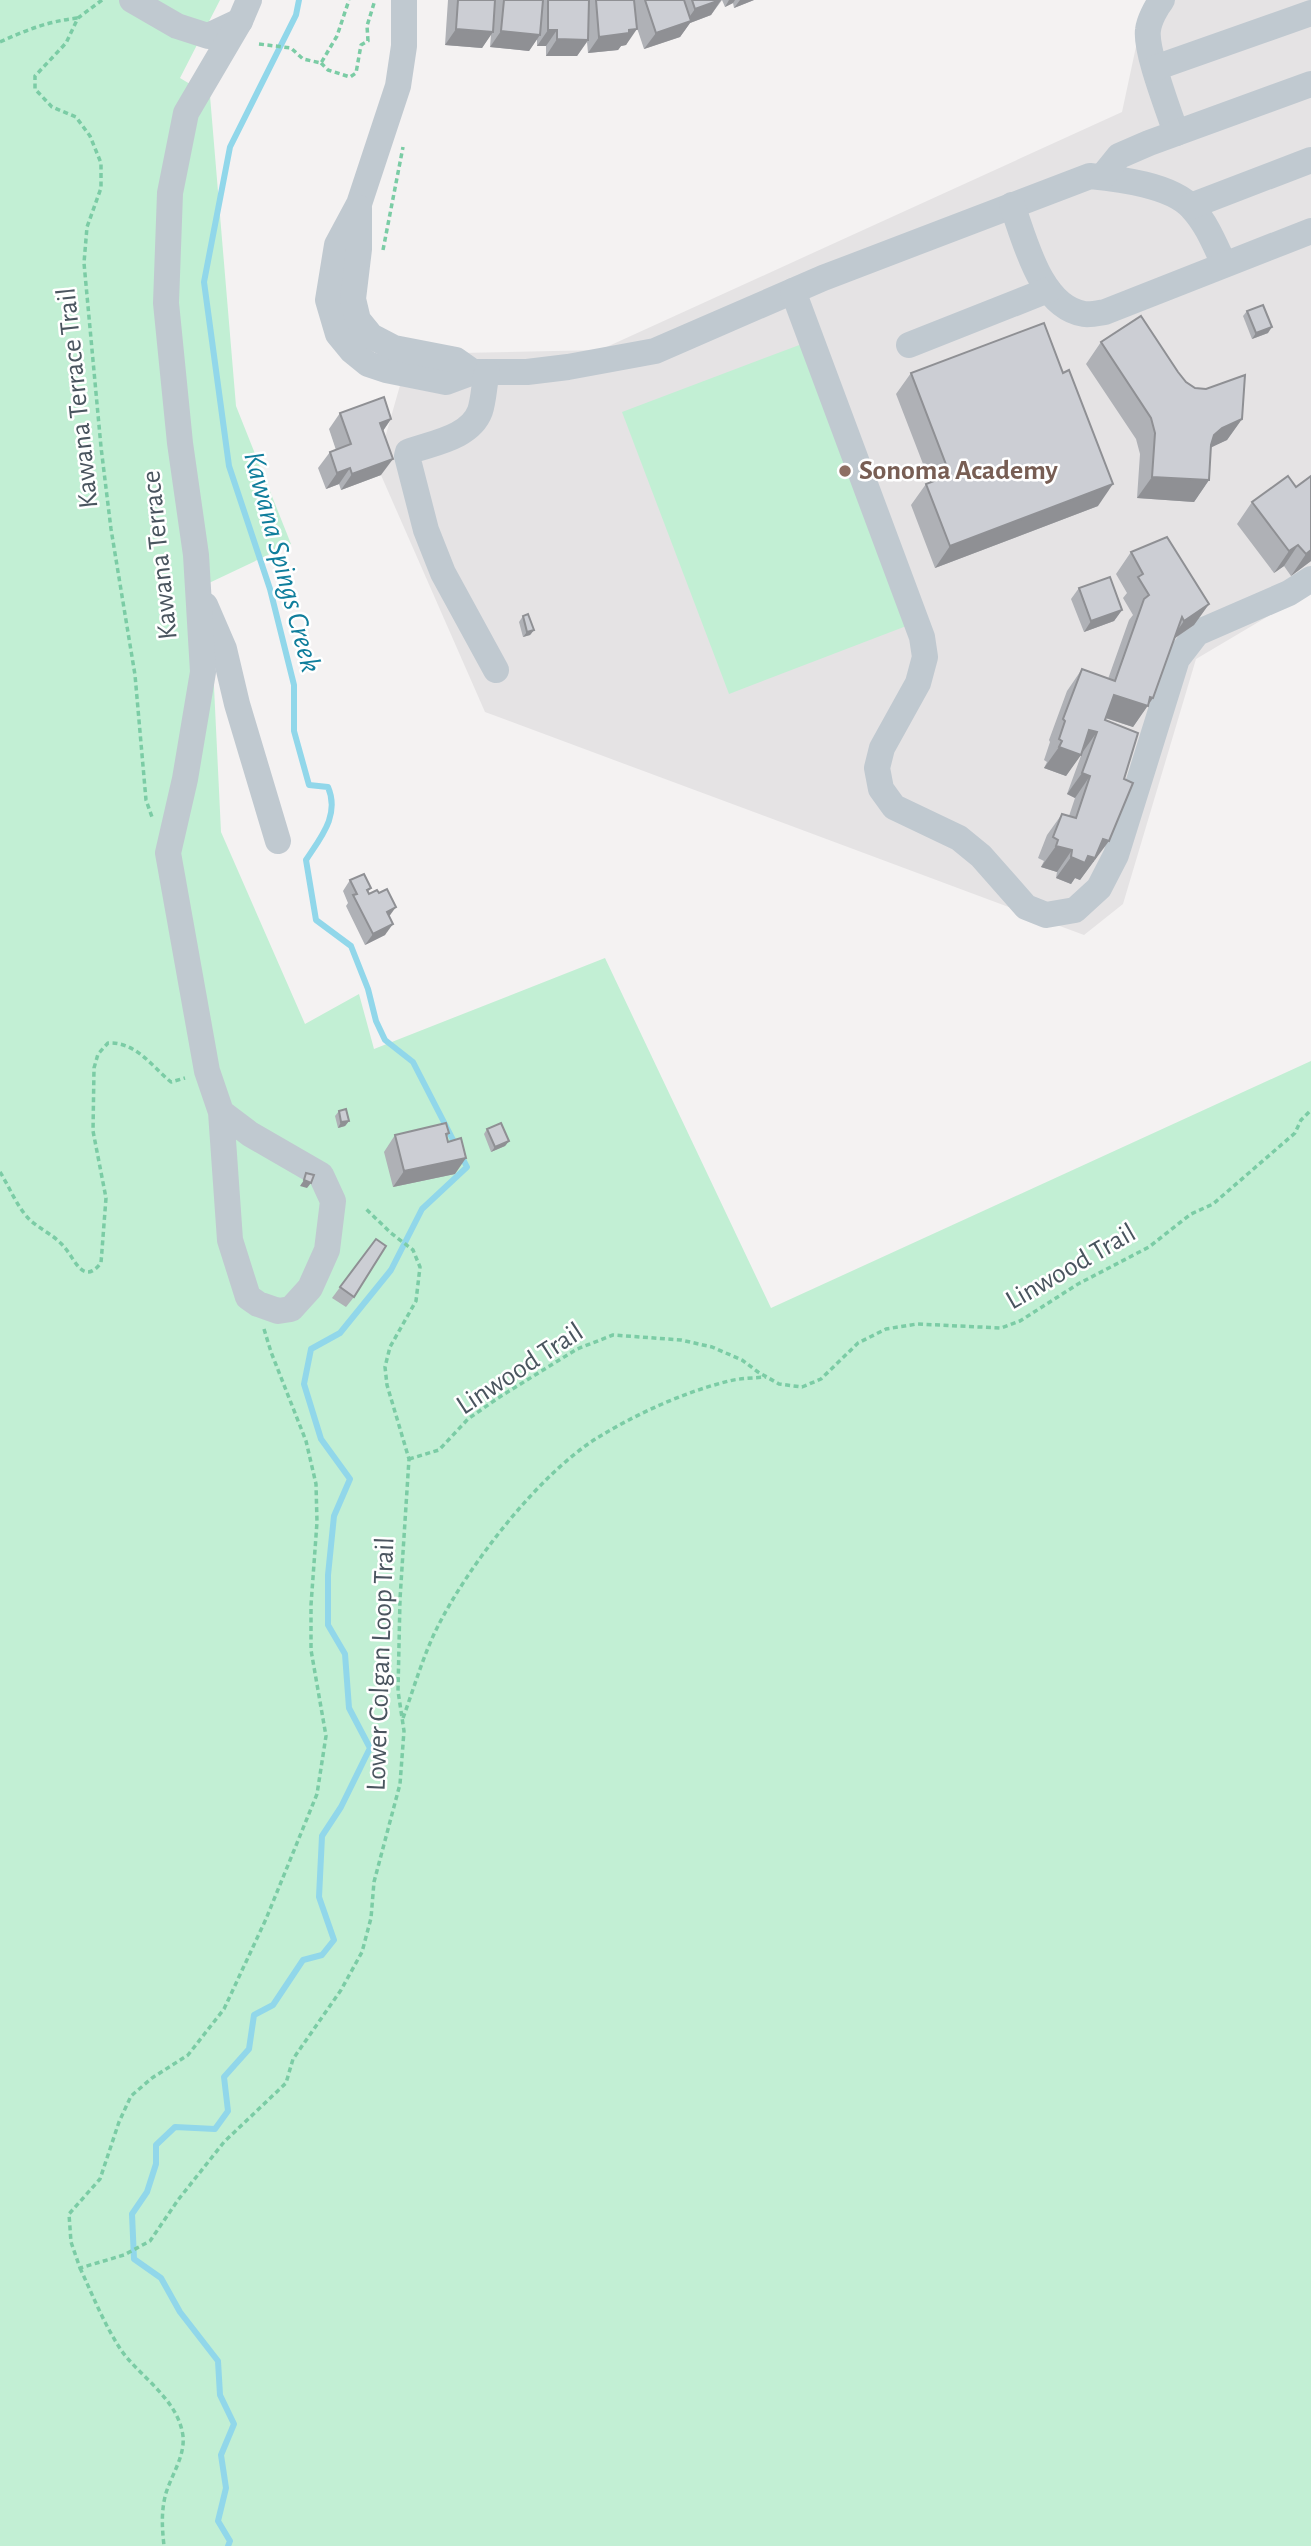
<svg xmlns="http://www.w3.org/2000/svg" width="1311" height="2546" font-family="'Alegreya Sans',sans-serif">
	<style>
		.education { fill: #e5e3e4 }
		.green { fill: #c2efd4 }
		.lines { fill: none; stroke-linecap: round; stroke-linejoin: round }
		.stream { stroke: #91d7ea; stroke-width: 6 }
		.path { stroke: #7bcca5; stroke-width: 3.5; stroke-dasharray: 5 3.5; stroke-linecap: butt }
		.minor { stroke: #c0c9d0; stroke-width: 26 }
		.wall { fill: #afb1b6 }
		.shaded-wall { fill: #8f9094 }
		.building { fill: #ccced4; stroke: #8f9094; stroke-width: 2 }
		.education-dot { fill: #8d6e63; stroke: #fff; stroke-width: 2.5 }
		.labels { text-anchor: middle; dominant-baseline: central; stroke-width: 5; stroke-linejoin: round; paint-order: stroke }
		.street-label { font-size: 28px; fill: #4a555f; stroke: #fff }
		.education-label { font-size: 28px; font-weight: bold; fill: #785e54; stroke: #fff; text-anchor: start }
		.water-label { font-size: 30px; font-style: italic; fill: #107e9c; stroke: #fff }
	</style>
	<rect width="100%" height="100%" fill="#f4f2f2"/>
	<polygon class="education" points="1146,0 1311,0 1311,591 1196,659 1123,904 1084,935 485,712 377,466 409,354 600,350 1122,112"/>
	<g class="green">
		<polygon points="0,0 220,0 180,78 210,96 236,406 291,544 209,583 221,832 305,1024 359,994 374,1049 605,958 771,1308 1311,1061 1311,2546 0,2546"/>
		<polygon points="802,344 909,625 729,694 622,412"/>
	</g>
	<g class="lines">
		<path class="stream" d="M228 2546 230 2541 218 2521 226 2488 221 2455 234 2424 220 2395 218 2361 180 2312 161 2278 134 2259 132 2214 147 2192 156 2164V2145L175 2127 215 2129 228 2111 224 2077 249 2049 254 2015 273 2005 303 1960 322 1955 334 1940 319 1897 322 1836 341 1807 370 1748 349 1708 345 1654 328 1625V1575L334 1516 350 1479 321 1439 304 1384 311 1349 340 1333 391 1270 422 1209 467 1167 413 1062 385 1040 376 1021 368 989 351 946 316 920 306 860C321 837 340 815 328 787L309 785 294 731V685L270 589 229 466 204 282 230 147 296 15 299 0"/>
		<g class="path">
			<polyline points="102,0 78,18 66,43 35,76 35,89 52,107 76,117 90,136 101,163 101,188 87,227 84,263 101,447 111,529 135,675 146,800 152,817"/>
			<path d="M0 42C26 30 49 21 78 18"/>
			<polyline points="259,44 291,48 303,59 321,63 337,36 349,0"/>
			<polyline points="321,63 328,70 350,77 356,73 361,45 368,41 367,26 375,0"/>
			<polyline points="383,250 403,147"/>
			<path d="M0 1172C10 1188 17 1207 30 1220 41 1230 56 1236 65 1248 75 1259 83 1286 101 1263L106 1198 93 1131 94 1068 98 1054 108 1043C137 1042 151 1066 171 1082L185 1078"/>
			<polyline points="264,1329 271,1352 306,1441 316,1484 317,1522 311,1605 311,1650 326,1736 317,1794 266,1919 224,2009 188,2055 152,2078 131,2096 119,2122 100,2179 69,2214 71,2242 80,2268 124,2255 150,2241 178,2200 224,2142 286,2083 293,2059 341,1990 362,1952 371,1918 374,1882 400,1784 404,1731 398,1691 400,1599 409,1459 387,1385 385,1367 390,1347 416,1301 420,1267 413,1250 391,1233 365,1208"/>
			<polyline points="409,1459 439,1450 468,1419 498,1398 577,1349 613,1335 681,1340 712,1347 742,1360 758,1372 779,1384 802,1387 821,1379 858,1343 886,1329 917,1324 1001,1328 1020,1321 1078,1284 1149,1247 1191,1214 1213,1204 1295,1133 1301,1120 1311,1110"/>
			<path d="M403 1718C414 1688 423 1656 437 1628 468 1566 538 1475 597 1438 636 1414 684 1392 729 1381 741 1378 754 1378 766 1377"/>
			<path d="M80 2268C93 2296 104 2324 121 2350 141 2378 178 2399 183 2436 185 2456 172 2474 166 2493 161 2511 162 2527 164 2546"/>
		</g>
		<g class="minor">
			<polyline points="132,0 177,26 208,36 240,21"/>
			<path d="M404 0V46L398 86 359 204 337 245 328 300 338 334 352 351 368 364 386 370 446 382 473 372H527L568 367 655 351 823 278 1090 176C1119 179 1172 185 1192 208 1207 224 1215 245 1224 264"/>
			<path d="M1162 0C1156 7 1149 21 1148 30 1145 51 1169 111 1176 133"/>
			<polyline points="1155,68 1311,13"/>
			<polyline points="1102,177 1119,156 1149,143 1311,84"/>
			<path d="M1012 205C1025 240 1040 307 1084 314 1090 315 1099 313 1105 312L1311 231"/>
			<polyline points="1191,206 1311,160"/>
			<polyline points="359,208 359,249 353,299 358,320 371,336 394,348 456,360 473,372"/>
			<polyline points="793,291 922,637 925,657 918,683 882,748 877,768 881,789 894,807 959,838 981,856 1026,907 1046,915 1075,910 1099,888 1116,855 1177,659 1197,633 1289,593 1311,579"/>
			<polyline points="909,345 1048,290"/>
			<path d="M487 372C484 384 484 399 480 411 470 438 432 443 408 452L407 456 426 530 443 573 496 670"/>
			<polyline points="205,605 224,649 237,704 278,841"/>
			<polyline points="221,1112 230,1240 248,1297 258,1304 278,1311 291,1309 310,1288 327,1250 333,1201 321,1175 250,1134 221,1112 207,1071 168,853 185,779 203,672 196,555 180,443 166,303 170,193 186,113 240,21 249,0"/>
		</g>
	</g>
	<g class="wall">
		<polygon points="448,0 722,0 711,15 690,23 680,37 644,49 636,25 626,45 621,46 618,50 588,53 587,42 577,56 546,56 546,46 537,46 537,39 529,51 490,47 491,34 482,48 445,45"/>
		<polygon points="722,0 754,0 734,8 733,3 725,7"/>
		<polygon points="1247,311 1268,333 1252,339 1243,316"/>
		<polygon points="1101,342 1178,372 1186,382 1242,419 1227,440 1210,447 1209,480 1194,502 1137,498 1140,454 1136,439 1086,364"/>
		<polygon points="911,373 1098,506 935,568 911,505 926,484 930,482 896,394"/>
		<polygon points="340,413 391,419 383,431 381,475 341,490 339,484 326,489 318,468 330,452 336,450 329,429"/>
		<polygon points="1296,487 1311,561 1291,576 1284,566 1274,573 1237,524 1252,502"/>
		<polygon points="1131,552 1209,604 1194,625 1174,639 1153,698 1133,727 1105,718 1094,862 1093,862 1080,880 1075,878 1071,884 1056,878 1057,872 1041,867 1044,861 1038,858 1047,835 1062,814 1069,816 1075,798 1067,794 1082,753 1066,776 1044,768 1047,762 1044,760 1050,742 1049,740 1067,691 1082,669 1108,679 1129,620 1133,615 1123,598 1127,593 1116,574"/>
		<polygon points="1079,588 1122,610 1114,621 1084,632 1071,599"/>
		<polygon points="523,616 534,630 530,635 523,637 519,622"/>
		<polygon points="350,880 371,888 368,892 369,894 379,893 389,917 385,935 365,945 346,906 348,903 343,891"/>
		<polygon points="339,1111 349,1121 345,1126 338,1128 335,1116"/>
		<polygon points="487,1129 509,1141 505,1146 491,1152 484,1134"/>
		<polygon points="449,1133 447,1137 455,1174 393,1187 384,1152 395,1135"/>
		<polygon points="376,1239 354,1297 346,1307 332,1298"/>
	</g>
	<g class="shaded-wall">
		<polygon points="714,0 721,0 711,15 690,23 680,37 644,49 656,33 685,23 695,9"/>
		<polygon points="729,0 735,0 733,3 725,7"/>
		<polygon points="740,0 754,0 734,8"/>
		<polygon points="456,29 493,32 482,48 445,45"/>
		<polygon points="637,29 626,45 621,46 618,50 588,53 599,37"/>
		<polygon points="548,30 557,30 546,46 537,46"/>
		<polygon points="501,31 540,35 529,51 490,47"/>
		<polygon points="557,39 588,40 577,56 546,56"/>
		<polygon points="1272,327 1268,333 1252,339 1256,333"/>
		<polygon points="391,419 380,435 380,423"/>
		<polygon points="1242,419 1227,440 1208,449 1214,435 1222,428"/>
		<polygon points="393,459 381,475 341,490 352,474"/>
		<polygon points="350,468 339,484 326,489 337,473"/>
		<polygon points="1152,477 1209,480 1194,502 1137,498"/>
		<polygon points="1113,484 1098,506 935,568 950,546"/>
		<polygon points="1298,545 1284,566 1274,573 1289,551"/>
		<polygon points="1311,550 1311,561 1291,576 1306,554"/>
		<polygon points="1209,604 1194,625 1169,642 1184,621"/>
		<polygon points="1122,610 1114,621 1084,632 1091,621"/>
		<polygon points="534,630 530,635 523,637 527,632"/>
		<polygon points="1114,695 1150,697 1153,698 1133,727 1100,716"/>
		<polygon points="1089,730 1097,732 1082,753"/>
		<polygon points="1059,747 1081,755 1066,776 1044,768"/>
		<polygon points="1082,773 1090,776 1075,798 1067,794"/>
		<polygon points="1103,839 1109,841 1080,880 1075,878 1071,884 1056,878 1071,857 1088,856"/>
		<polygon points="1056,846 1072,850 1057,872 1041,867"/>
		<polygon points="396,907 388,918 387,912"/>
		<polygon points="393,924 385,935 365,945 373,934"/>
		<polygon points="349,1121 345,1126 338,1128 341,1122"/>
		<polygon points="509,1141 505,1146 491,1152 495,1147"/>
		<polygon points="466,1158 455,1174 393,1187 404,1171"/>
		<polygon points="304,1180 311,1183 307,1188 300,1186"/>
	</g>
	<g class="building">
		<polygon points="458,0 495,0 493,32 456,29"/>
		<polygon points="504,0 543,0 540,35 501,31"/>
		<polygon points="548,0 589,0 588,40 557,39 557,30 548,30"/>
		<polygon points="596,0 634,0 637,29 629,30 629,33 599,37"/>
		<polygon points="645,0 684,0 691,21 656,33"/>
		<polygon points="692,0 720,0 695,9"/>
		<polygon points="1263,305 1272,327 1256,333 1247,311"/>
		<polygon points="1141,316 1178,372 1186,382 1195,388 1206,389 1245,375 1242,419 1222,428 1214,435 1211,445 1209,480 1152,477 1155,433 1151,418 1101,342"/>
		<polygon points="1044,323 1063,373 1069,370 1113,484 950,546 926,484 950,475 911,373"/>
		<polygon points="384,397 391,419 380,423 393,459 352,474 350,468 337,473 330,452 351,444 340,413"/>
		<polygon points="1288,476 1296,487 1311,476 1311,550 1306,554 1298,545 1289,551 1252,502"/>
		<polygon points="1167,537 1209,604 1184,621 1182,617 1153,698 1150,697 1148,706 1114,695 1105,720 1138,733 1124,779 1133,783 1109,841 1103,839 1095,858 1088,856 1085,863 1071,857 1072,850 1056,846 1058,840 1053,837 1062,814 1076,818 1090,776 1082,773 1097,732 1089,730 1081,755 1059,747 1062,741 1059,739 1065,721 1063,719 1082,669 1115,681 1144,599 1149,595 1138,577 1143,574 1131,552"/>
		<polygon points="1110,577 1122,610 1091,621 1079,588"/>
		<polygon points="528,614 534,630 527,632 523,616"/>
		<polygon points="364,874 371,888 367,890 369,894 377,890 379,893 387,889 396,907 387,912 393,924 373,934 353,895 357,894 350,880"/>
		<polygon points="346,1109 349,1121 341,1122 339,1111"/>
		<polygon points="446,1123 449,1133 446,1134 448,1142 461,1138 466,1158 404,1171 395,1135"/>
		<polygon points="501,1123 509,1141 495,1147 487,1129"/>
		<polygon points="306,1173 314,1175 311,1183 304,1180"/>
		<polygon points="376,1239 386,1246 354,1297 340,1287"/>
	</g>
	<circle class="education-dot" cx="845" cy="471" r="7"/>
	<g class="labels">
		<g class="street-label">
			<text transform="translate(78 398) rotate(-96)">Kawana Terrace Trail</text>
			<text transform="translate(160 555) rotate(-96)">Kawana Terrace</text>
			<text transform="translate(1071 1267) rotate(-30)">Linwood Trail</text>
			<text transform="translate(520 1369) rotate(-33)">Linwood Trail</text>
			<text transform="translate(381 1664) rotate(-88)">Lower Colgan Loop Trail</text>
		</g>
		<g class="education-label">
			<text x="859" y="471">Sonoma Academy</text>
		</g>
		<g class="water-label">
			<text transform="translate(282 562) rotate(75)">Kawana Spings Creek</text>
		</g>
	</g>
</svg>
